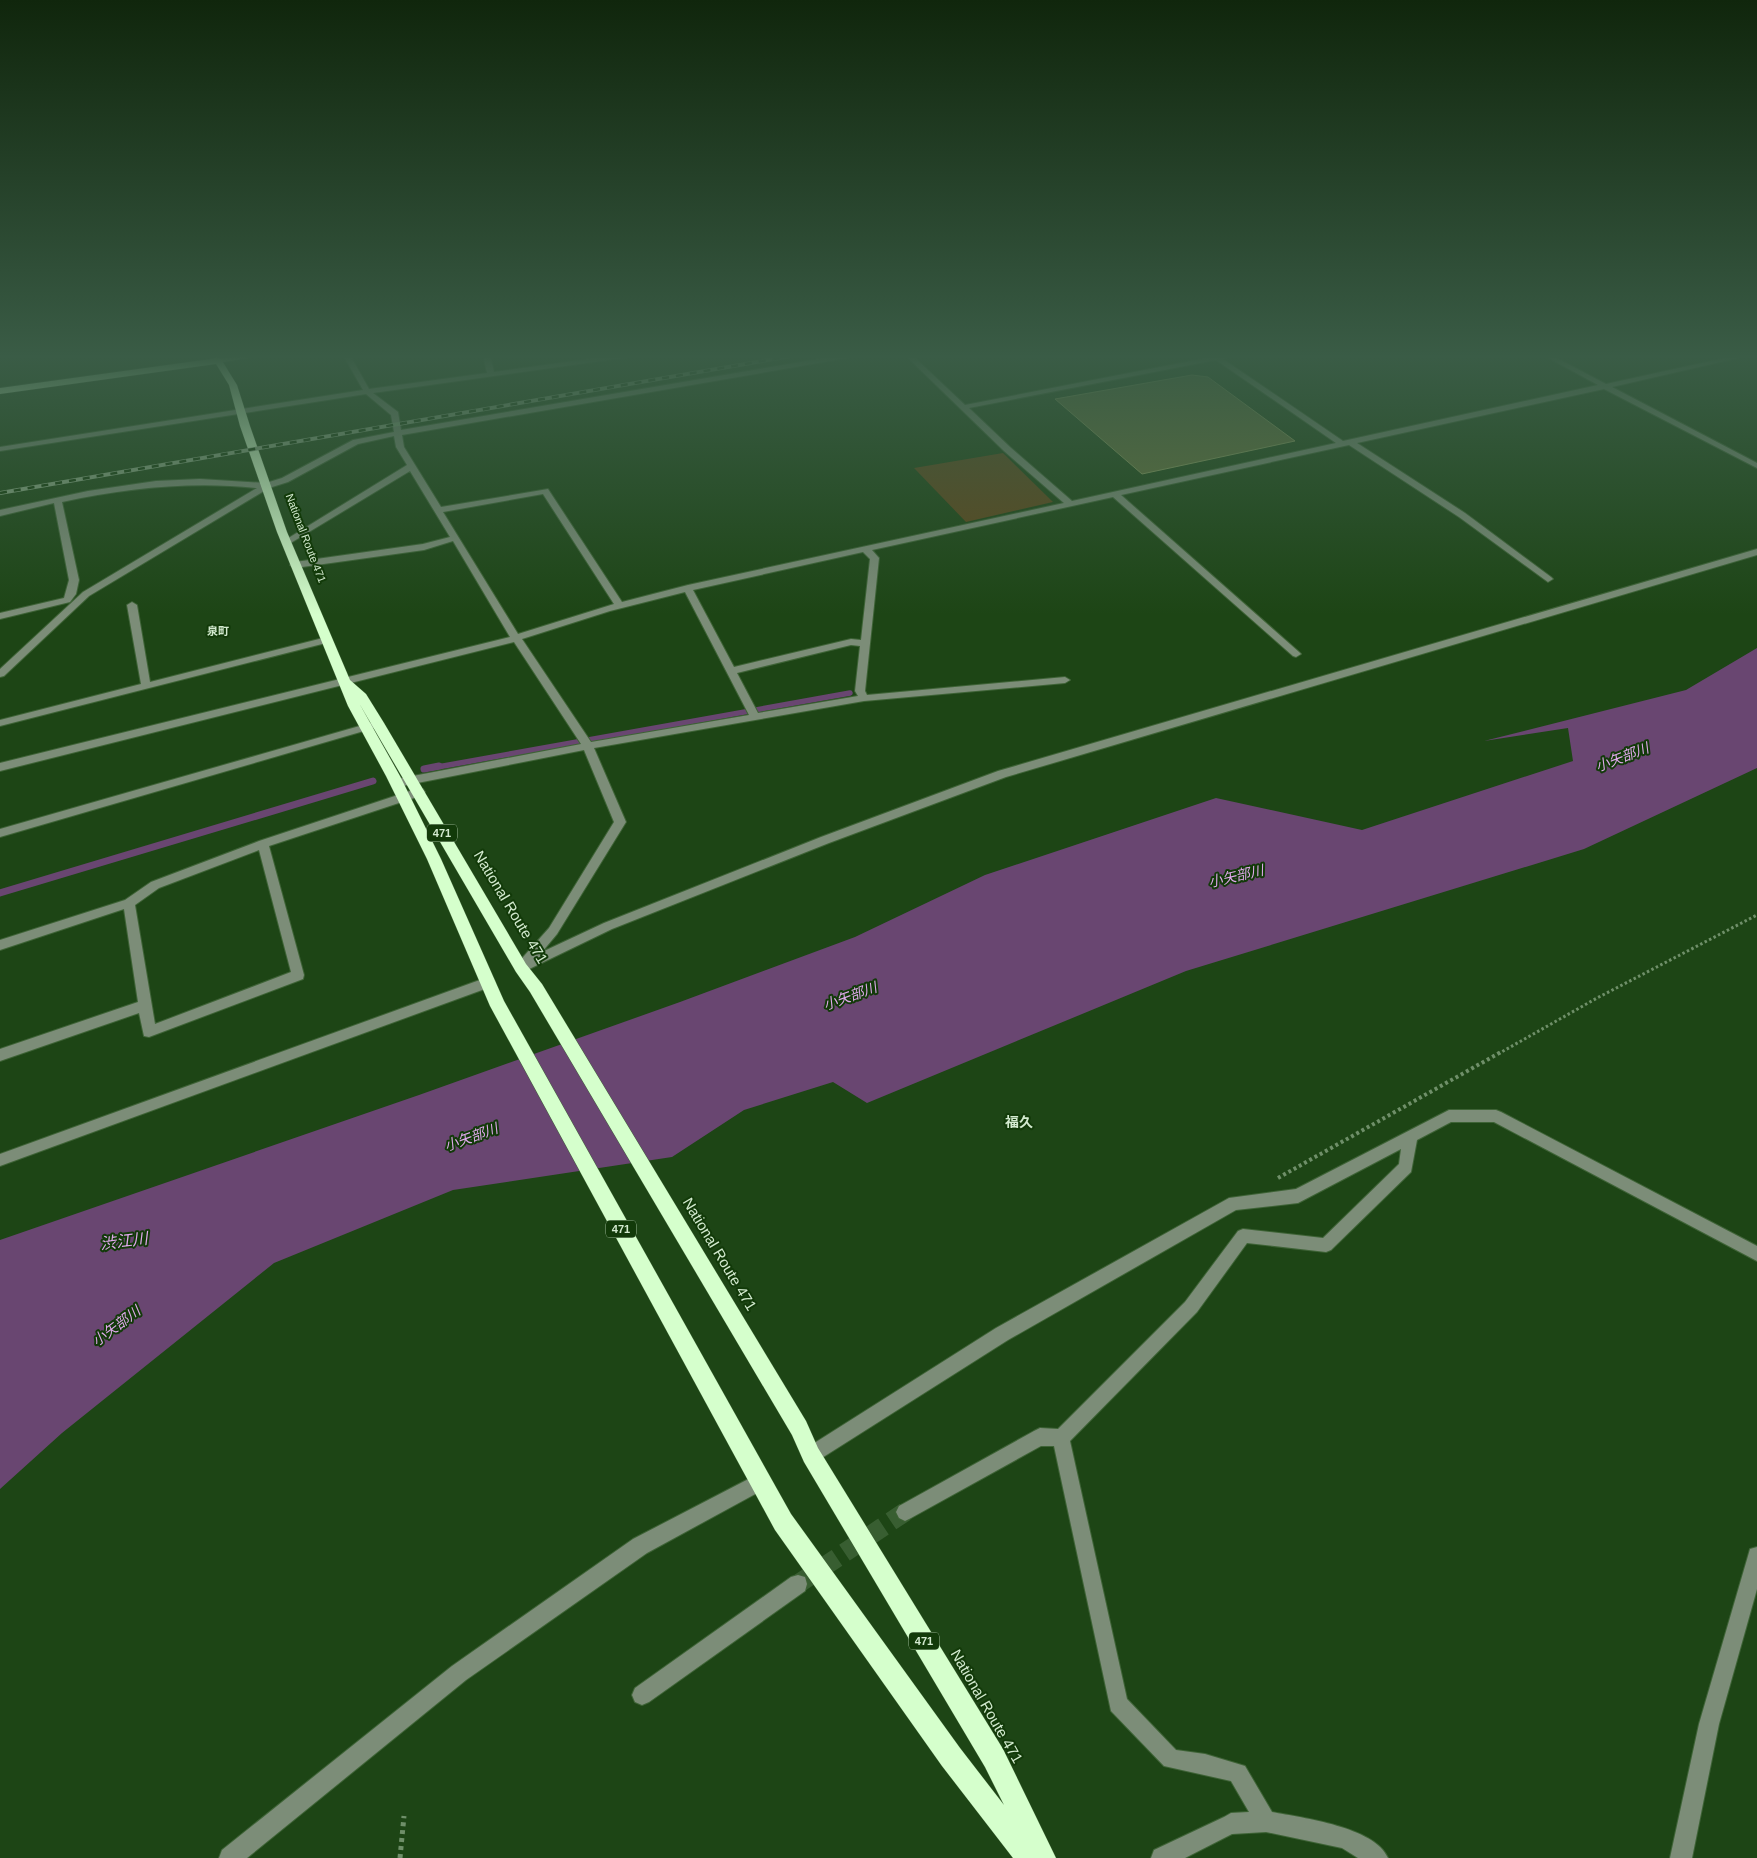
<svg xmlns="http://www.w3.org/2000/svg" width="1757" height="1858" font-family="Arial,'Noto Sans JP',sans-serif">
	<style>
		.green { fill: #5f471a }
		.water { fill: #694671 }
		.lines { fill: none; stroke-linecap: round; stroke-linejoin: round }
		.stream-far1 { stroke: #694671; stroke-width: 5.5 }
		.stream { stroke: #694671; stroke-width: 7 }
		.building { fill: #65733b; stroke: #8f9f60 }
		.minor-tunnel { stroke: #385e31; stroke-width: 19; stroke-dasharray: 19 9; stroke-linecap: butt }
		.minor-casing { stroke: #3e6336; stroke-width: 2 }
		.major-casing { stroke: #3e6336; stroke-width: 2 }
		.highway-casing { stroke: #3e6336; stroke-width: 1 }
		.path-far2 { stroke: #6f8f69; stroke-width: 3; stroke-dasharray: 2.5 2.5; stroke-linecap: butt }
		.path-far1 { stroke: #6f8f69; stroke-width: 4; stroke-dasharray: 3 3; stroke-linecap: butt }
		.path { stroke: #6f8f69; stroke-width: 5; stroke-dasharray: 4 4; stroke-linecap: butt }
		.minor { fill: #7c8d78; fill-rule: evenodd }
		.major { fill: #bbdfb4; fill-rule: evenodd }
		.highway { fill: #d5ffcc; fill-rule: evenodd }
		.rail-casing { stroke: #89a783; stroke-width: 4 }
		.rail { stroke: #123a09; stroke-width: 2.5; stroke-dasharray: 7; stroke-linecap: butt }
		.labels { text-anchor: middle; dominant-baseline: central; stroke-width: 4; stroke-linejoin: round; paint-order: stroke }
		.far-street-label { font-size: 11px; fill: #d3eacf; stroke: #123a09 }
		.far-neighbourhood-label { font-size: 11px; font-weight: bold; fill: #d3eacf; stroke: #123a09 }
		.shield { fill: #123a09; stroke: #99b594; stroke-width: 1 }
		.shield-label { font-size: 11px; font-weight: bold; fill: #d3eacf }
		.water-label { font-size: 14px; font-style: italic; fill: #e1a9ed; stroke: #123a09 }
		.neighbourhood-label { font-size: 14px; font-weight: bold; fill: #d3eacf; stroke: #123a09 }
		.near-street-label { font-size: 15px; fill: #d3eacf; stroke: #123a09 }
		.near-water-label { font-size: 16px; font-style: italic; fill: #e1a9ed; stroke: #123a09 }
	</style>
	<rect width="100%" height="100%" fill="#1d4515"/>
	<polygon class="green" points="1003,453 1053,502 966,522 914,468"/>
	<polygon class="water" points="1757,648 1757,768 1584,849 1186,971 867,1103 833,1082 744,1110 672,1157 453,1190 274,1263 62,1433 0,1489 0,1240 419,1095 680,1002 855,937 985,875 1216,798 1362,830 1573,761 1568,728 1484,741 1686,690"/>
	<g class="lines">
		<polyline class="stream-far1" points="432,768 850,693"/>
		<g class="stream">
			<polyline points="424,769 439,766"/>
			<polyline points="0,893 373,781"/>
		</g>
	</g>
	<polygon class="building" points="1192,375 1208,377 1295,441 1142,474 1055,399"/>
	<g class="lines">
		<polyline class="minor-tunnel" points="798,1584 905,1512"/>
		<defs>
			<g id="minor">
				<path d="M343 355H350L369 389 487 373 483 355H490L494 372 616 355H634L630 357 373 393 398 412 401 430 841 355H856L853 357 402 435 404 447 441 507 548 489 622 602 688 585 1064 503 1004 451 905 355H912L965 405 1211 357V355H1235L1223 359 1343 441 1598 385 1543 355H1551L1606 384 1738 355H1751L1612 387 1757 463V468L1604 389 1357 443 1465 513 1551 577 1553 579 1548 582 1459 517 1349 445 1121 495 1299 652 1301 654 1296 657 1293 656 1113 497 872 550 879 558 865 691 867 695 1065 677 1070 680 1065 683 864 701 594 748 626 822 557 934 542 952 604 923 821 837 998 771 1757 549V555L1006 777 829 843 612 929 521 973 516 971 515 968 516 965 549 928 614 822 584 750 397 787 391 783 397 779 581 744 514 642 0 771V763L510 637 453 541 424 550 295 568 290 565 295 562 423 544 450 537 410 471 289 544H283L282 542 407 465 396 447 394 436 358 444 288 482 269 488 89 596 4 676 0 677V669L83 592 257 488C191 481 127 488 62 502L79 580 76 594 70 602 0 619V613L64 598 69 580 54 503 0 516V510L88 491 156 481 200 479 266 483 282 478 353 440 394 432 391 415 366 394 0 451V447L363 390ZM1216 360 1336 443 1072 501 1010 447 969 408ZM543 494 614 604 518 634 443 512ZM863 552 870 559 861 640 851 639 734 667 693 590ZM685 592 749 715 591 742 522 639 610 611ZM851 645 860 646 855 691 858 696 758 713 737 673Z"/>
				<polygon points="132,602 137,605 150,682 327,637 332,640 330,642 0,726 0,720 141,684 127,605"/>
				<polygon points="377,721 382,724 381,726 0,837 0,829"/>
				<path d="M419 788 423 789 425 792 423 795 269 846 304 975 303 979 149 1037 144 1036 139 1013 0 1061V1049L138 1002 124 909 0 950V940L125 900 151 882 259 841ZM259 850 291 972 155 1024 135 905 159 888Z"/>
				<polygon points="488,977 493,978 495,982 493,986 0,1166 0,1154"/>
				<path d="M1449 1110H1496L1501 1112 1757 1246V1261L1494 1122H1451L1417 1140 1411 1172 1331 1250 1326 1252 1247 1243 1197 1312 1070 1441 1127 1699 1176 1750 1205 1754 1245 1766 1272 1812C1303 1818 1375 1827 1388 1858H1358L1342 1848 1266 1832 1232 1834 1185 1858H1151L1154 1850 1224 1817 1231 1813 1249 1812 1231 1781 1164 1766 1111 1711 1054 1446H1041L911 1518 905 1521 899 1518 896 1512 899 1506 1034 1431 1040 1428 1058 1429 1185 1302 1238 1231 1243 1229 1323 1238 1399 1164 1401 1149 1298 1203 1236 1210 1008 1340 817 1461 811 1464 805 1461 802 1455 805 1449 996 1328 1229 1198 1296 1189Z"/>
				<polygon points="762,1472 768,1475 771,1481 768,1487 647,1553 466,1680 247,1858 219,1858 222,1850 452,1666 633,1539"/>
				<polygon points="1757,1547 1757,1589 1719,1724 1692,1858 1670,1858 1699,1724 1748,1556 1750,1549"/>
				<polygon points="798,1575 805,1577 807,1584 805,1591 649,1702 642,1705 635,1702 632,1695 635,1688 791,1577"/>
			</g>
			<polygon id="major" points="210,355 217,355 220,359 247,355 265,355 218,363"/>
			<path id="highway" d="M218 358 221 359 237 385 250 426 287 532 350 680 366 694 384 723 526 964 542 984 806 1421 818 1448 1003 1749 1056 1858H1013L942 1766 775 1530 490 1006 427 859 386 776 348 706 277 532 240 426 229 385 216 364 0 394V388ZM359 703 516 972 530 992 792 1435 804 1462 985 1767 1004 1805 960 1748 791 1514 504 1001 441 859 400 776Z"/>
		</defs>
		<use href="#minor" class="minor-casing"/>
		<use href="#major" class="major-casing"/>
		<use href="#highway" class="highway-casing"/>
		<polyline class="path-far2" points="1498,1054 1597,998 1757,915"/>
		<polyline class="path-far1" points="1278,1178 1501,1052"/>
		<polyline class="path" points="400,1858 404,1816"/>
		<use href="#minor" class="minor"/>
		<use href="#major" class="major"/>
		<use href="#highway" class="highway"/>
		<defs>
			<polyline id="rail" points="0,493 797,355"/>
		</defs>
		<use href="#rail" class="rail-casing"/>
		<use href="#rail" class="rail"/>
	</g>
	<linearGradient id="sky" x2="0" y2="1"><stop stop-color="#10260c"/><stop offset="0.58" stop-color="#3a5c46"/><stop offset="1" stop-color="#3a5c46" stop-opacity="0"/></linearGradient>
	<rect width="1757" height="615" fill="url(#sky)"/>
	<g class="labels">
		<g class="far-street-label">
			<text transform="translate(306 538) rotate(69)">National Route 471</text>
		</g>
		<g class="far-neighbourhood-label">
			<text x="218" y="631">泉町</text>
		</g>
		<g class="shield">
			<rect x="427" y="824.5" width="30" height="17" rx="4"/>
			<rect x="606" y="1220.5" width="30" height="17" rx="4"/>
			<rect x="909" y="1632.5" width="30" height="17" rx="4"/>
		</g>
		<g class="shield-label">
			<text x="442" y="833">471</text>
			<text x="621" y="1229">471</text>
			<text x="924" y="1641">471</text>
		</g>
		<g class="water-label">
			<text transform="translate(1622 757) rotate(-21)">小矢部川</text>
			<text transform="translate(1236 876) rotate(-13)">小矢部川</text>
			<text transform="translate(850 996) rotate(-20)">小矢部川</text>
			<text transform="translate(471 1137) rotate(-20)">小矢部川</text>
			<text transform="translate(116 1326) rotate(-37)">小矢部川</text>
		</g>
		<g class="neighbourhood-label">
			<text x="1019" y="1122">福久</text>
		</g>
		<g class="near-street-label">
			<text transform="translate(511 907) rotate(59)">National Route 471</text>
			<text transform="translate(720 1254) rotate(59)">National Route 471</text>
			<text transform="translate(987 1706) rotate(60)">National Route 471</text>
		</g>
		<g class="near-water-label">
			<text transform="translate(124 1241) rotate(-7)">渋江川</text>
		</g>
	</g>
</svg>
